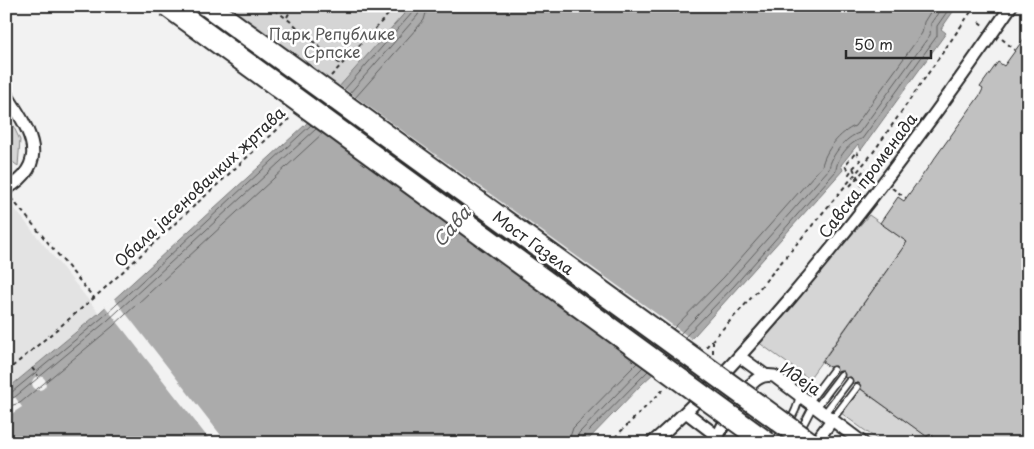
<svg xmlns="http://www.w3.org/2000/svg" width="1034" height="449" font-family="'Playpen Sans',sans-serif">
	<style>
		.built { fill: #e3e3e3 }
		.green { fill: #d5d5d5; stroke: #808080 }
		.water { fill: #ababab; stroke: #787878 }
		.pier { fill: #f2f2f2 }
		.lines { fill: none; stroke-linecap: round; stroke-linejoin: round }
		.shore { stroke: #5e5e5e; stroke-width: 1 }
		.building { fill: #c1c1c1; stroke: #2b2b2b }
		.lane-casing { stroke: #2b2b2b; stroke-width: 9 }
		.street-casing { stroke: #2b2b2b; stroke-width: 15 }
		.path { stroke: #2b2b2b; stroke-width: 2; stroke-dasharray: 4 4; stroke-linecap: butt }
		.lane { stroke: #fff; stroke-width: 5.5 }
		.street { stroke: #fff; stroke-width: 11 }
		.highway-bridge-casing { stroke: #2b2b2b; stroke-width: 25; stroke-linecap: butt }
		.highway-bridge { stroke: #fff; stroke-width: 21 }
		.labels { text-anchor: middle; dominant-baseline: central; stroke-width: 5; stroke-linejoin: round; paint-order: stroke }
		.park-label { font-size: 16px; fill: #565656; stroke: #fff }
		.street-label { font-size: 16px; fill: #2b2b2b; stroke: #fff }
		.water-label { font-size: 18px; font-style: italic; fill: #585858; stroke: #fff }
	</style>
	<rect width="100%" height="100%" fill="#f2f2f2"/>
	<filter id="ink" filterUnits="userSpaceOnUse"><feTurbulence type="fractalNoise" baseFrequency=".02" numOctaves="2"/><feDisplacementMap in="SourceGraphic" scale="10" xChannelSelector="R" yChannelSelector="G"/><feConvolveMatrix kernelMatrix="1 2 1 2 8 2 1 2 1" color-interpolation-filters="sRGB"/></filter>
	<g filter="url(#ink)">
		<polygon class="built" points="6,198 99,313 6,390"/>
		<g class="green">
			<polygon points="226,6 411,6 336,92"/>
			<polygon points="6,111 20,140 18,166 6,157"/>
			<polygon points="869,215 907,242 809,379 758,342"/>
			<polygon points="859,388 925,435 919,443 882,443 841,413"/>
		</g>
		<polygon class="water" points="411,6 957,6 941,29 946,33 861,150 858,144 841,165 843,170 695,335 642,384 585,443 6,443 6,390 99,313 305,125"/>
		<g class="pier">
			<polygon points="339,85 693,340 661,369 313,113"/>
			<polygon points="113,297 227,443 212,443 104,305"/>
			<circle cx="39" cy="383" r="7"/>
			<polygon points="15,397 22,407 10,415 6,408 6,403"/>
		</g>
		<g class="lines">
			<g class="shore">
				<polyline points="344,90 413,12 414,6"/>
				<polyline points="349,94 418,15 420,6"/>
				<polyline points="355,98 424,20 428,6"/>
				<path d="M673 329 724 277 822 166C825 151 840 132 855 126L922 33 924 22 934 6"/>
				<path d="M680 334 729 282 829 169C831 155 846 137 859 133L930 35 931 23 943 6"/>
				<path d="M685 337 734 286 836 171C836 159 850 141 862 139L937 36V26L951 6"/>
				<polyline points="6,393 12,392 103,317 311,125"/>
				<polyline points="6,400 15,397 107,321 316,129"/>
				<polyline points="6,407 20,403 112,327 323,133"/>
				<polyline points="568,443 573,428 637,363"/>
				<polyline points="575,443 579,433 643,367"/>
				<polyline points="582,443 583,437 648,371"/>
			</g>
		</g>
		<polygon class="building" points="1028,33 1028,443 936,443 932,435 926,436 861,389 859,383 853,384 851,377 845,378 843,371 837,372 835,366 829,367 822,362 907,242 880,223 898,197 904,201 980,95 983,89 980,87 998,62 1004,66"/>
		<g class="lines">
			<defs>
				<g id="lane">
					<polyline points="809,402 833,370"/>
					<polyline points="816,408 841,375"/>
					<polyline points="824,414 849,381"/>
					<polyline points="832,420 857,387"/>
					<polyline points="800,431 813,406"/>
					<path d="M774 443C784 428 798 414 799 395"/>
					<polyline points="927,443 930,439"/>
				</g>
				<g id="street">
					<path d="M6 94C27 127 54 162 6 189"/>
					<polyline points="740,357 765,375"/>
					<polyline points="687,413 717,436"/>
					<path d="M652 443C702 399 745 351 788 301 868 207 941 108 1011 6"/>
					<path d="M717 443C717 430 747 384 759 378 764 375 768 375 774 376L863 443"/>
					<polyline points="815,443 832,420"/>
				</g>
			</defs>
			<use href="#lane" class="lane-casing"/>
			<use href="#street" class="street-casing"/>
			<g class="path">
				<path d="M268 6C296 22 316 47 342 65"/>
				<polyline points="389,6 390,13"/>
				<polyline points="287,17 293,6"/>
				<polyline points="979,22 984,26"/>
				<polyline points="1002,39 1015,50"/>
				<polyline points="331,76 396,6"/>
				<polyline points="853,168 860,161 857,151 845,165 849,174 853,168 863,188"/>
				<polyline points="850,186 866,168"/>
				<polyline points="892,188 906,198"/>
				<polyline points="11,198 94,298"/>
				<polyline points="713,341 713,353"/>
				<polyline points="706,347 753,296 872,154 975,6"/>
				<polyline points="32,368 38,376"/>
				<polyline points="6,372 94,298 291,117"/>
				<polyline points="6,395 10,400"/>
				<polyline points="609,443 665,388"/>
			</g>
			<use href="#lane" class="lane"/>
			<use href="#street" class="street"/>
			<defs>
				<g id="highway-bridge">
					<polyline points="168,6 767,443"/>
					<polyline points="208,6 810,443"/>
				</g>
			</defs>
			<use href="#highway-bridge" class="highway-bridge-casing"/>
			<use href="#highway-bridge" class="highway-bridge"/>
		</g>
	</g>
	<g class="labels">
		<g class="park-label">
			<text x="332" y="33">Парк Републике<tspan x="332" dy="18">Српске</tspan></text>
		</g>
		<g class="street-label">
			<text transform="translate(867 175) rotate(-53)">Савска променада</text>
			<text transform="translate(199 186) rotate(-43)">Обала јасеновачких жртава</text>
			<text transform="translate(534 242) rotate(36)">Мост Газела</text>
			<text transform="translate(801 378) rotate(34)">Идеја</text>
		</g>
		<g class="water-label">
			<text transform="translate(451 226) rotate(-49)">Сава</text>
		</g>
	</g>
	<rect width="1034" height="449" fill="none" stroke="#fff" stroke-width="25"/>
	<rect x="12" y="12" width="1009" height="424" fill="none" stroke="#2b2b2b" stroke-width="2" filter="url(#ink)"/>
	<path d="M846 50v8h85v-8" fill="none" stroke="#2b2b2b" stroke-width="2.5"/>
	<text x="854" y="50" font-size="15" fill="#2b2b2b" stroke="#ffffff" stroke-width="4" paint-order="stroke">50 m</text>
</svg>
